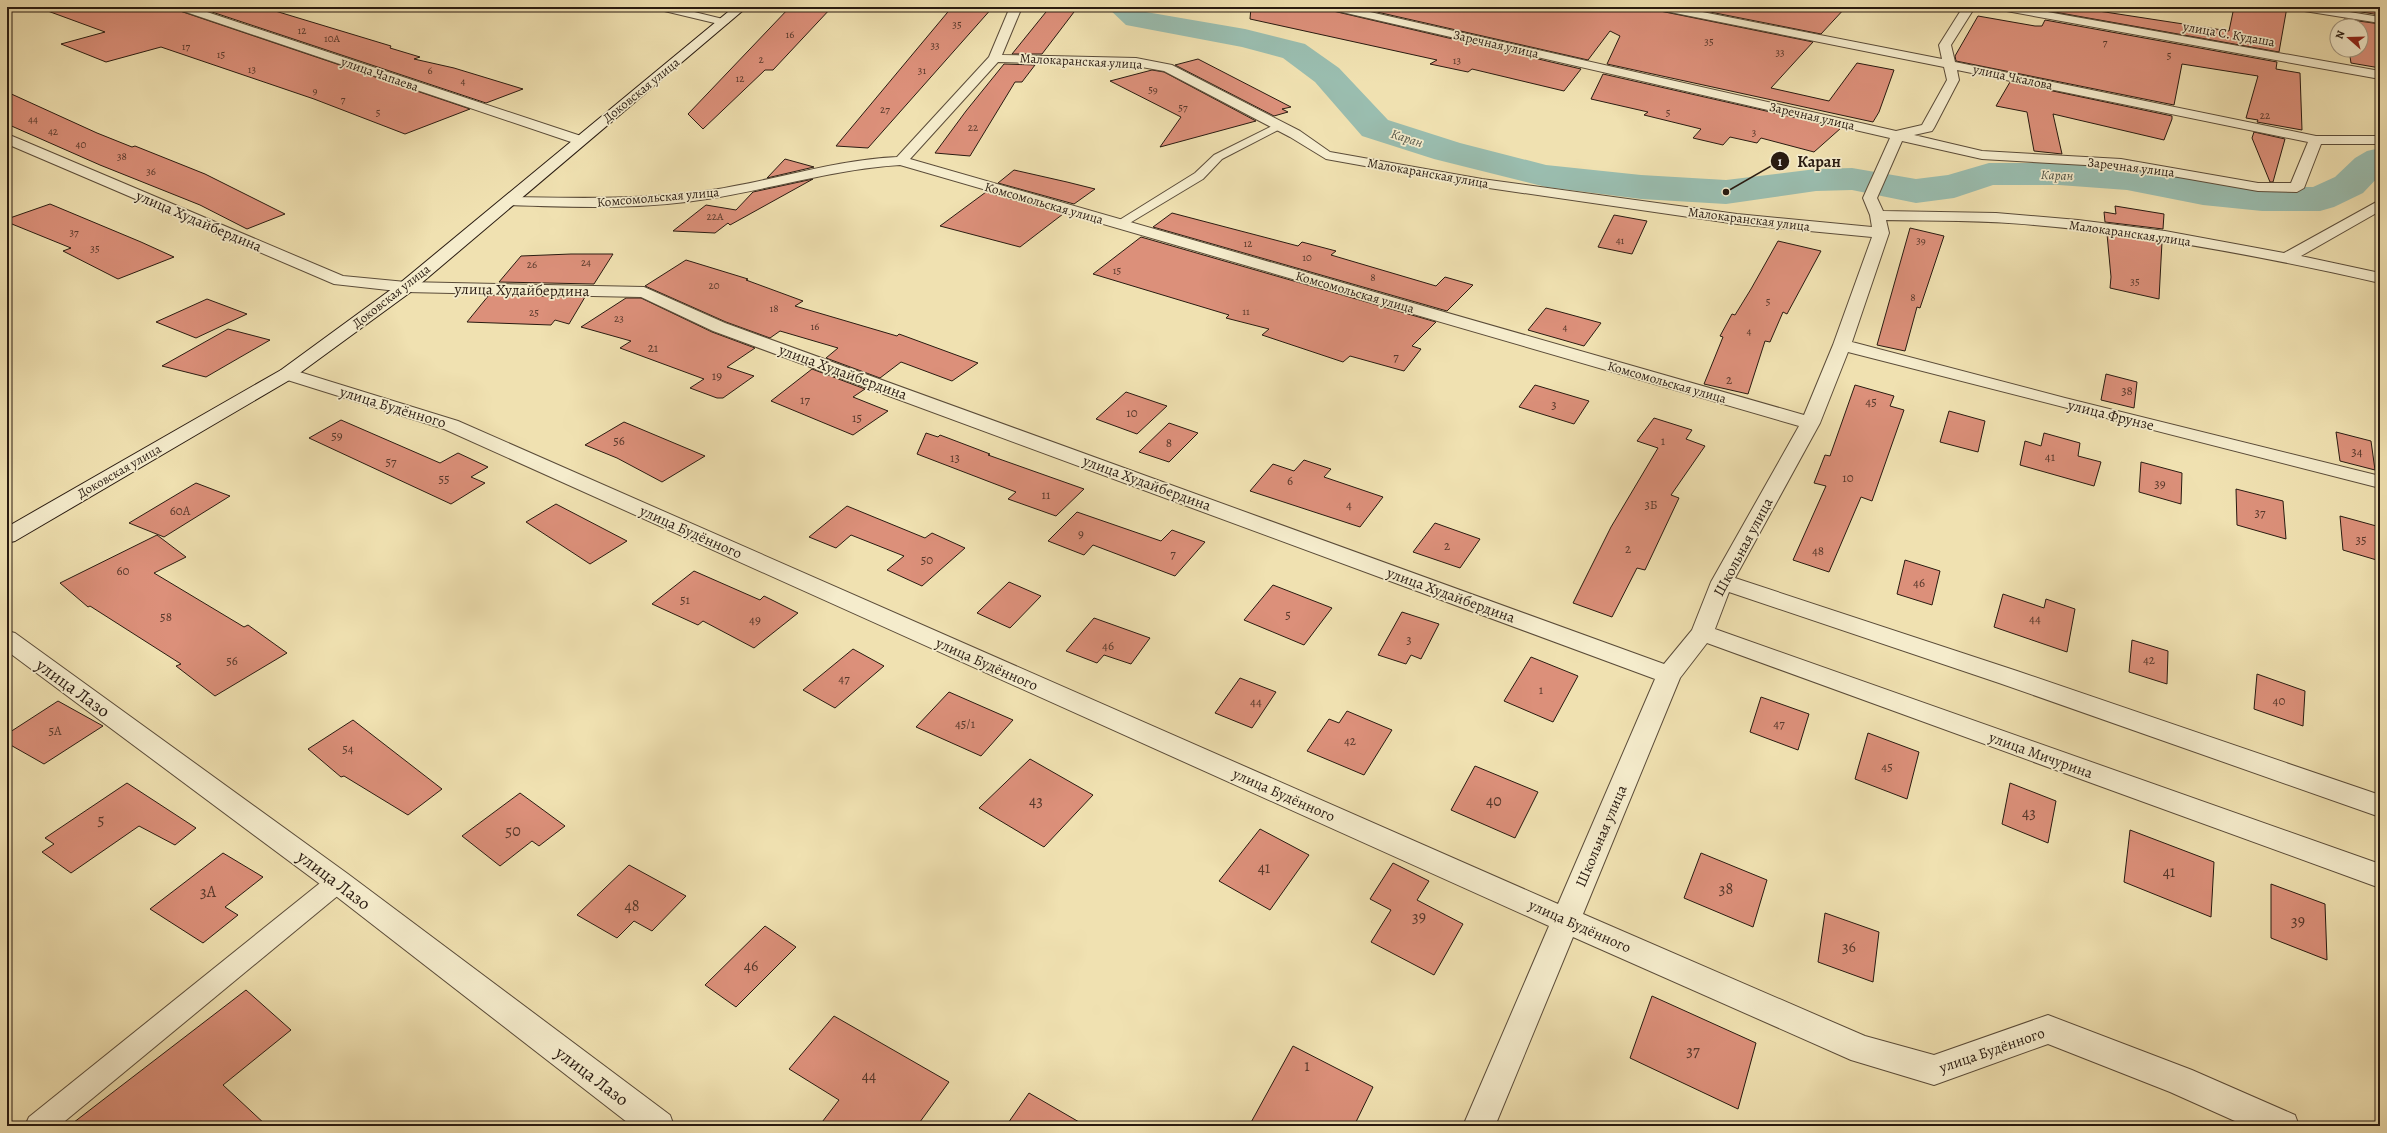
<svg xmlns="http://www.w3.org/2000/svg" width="2387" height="1133" font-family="Alegreya,serif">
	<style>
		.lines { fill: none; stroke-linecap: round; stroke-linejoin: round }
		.river { fill: #9abdaf; fill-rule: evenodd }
		.building { fill: #dc907a; stroke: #291b11 }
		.lane-casing { stroke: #5b4c39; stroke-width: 2 }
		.street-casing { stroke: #5b4c39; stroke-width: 2 }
		.secondary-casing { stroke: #291b11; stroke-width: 2 }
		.lane { fill: #f5eccc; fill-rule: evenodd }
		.street { fill: #f5eccc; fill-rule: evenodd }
		.secondary { fill: #f5eccc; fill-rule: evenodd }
		.labels { text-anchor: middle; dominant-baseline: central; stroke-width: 3.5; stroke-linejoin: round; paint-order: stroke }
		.far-number-label { font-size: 11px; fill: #56382b }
		.far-street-label { font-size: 13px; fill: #291b11; stroke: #f5eccc }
		.far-water-label { font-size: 13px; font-style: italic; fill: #515448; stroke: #f5eccc }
		.number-label { font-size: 13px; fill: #56382b }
		.street-label { font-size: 15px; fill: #291b11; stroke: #f5eccc }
		.near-number-label { font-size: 16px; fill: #56382b }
		.near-street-label { font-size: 18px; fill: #291b11; stroke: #f5eccc }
		.leader { fill: none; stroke: #291b11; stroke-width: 1.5 }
		.callout-dot { fill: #291b11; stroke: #f5eccc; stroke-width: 1.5 }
		.mark-label { font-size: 12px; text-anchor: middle; font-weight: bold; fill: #fff }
		.callout-label { font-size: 16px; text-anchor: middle; font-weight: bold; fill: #291b11; stroke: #f5eccc; stroke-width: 3.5; stroke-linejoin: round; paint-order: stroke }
	</style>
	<rect width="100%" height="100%" fill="#f0e1b1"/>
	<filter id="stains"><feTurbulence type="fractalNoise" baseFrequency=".005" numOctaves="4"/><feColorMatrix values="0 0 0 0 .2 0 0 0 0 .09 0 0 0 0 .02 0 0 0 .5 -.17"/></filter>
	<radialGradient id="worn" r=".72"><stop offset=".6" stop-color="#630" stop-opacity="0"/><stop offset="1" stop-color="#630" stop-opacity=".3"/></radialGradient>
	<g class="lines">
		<polygon class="river" points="1107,7 1140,7 1146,12 1245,29 1305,44 1339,68 1388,120 1460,143 1546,165 1641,175 1726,180 1816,169 1852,168 1916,179 1948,175 1989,163 2059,163 2127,168 2203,181 2262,187 2313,187 2335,177 2355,158 2367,151 2380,148 2380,175 2363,193 2334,207 2320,211 2262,211 2203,205 2127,190 2059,185 1993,185 1954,198 1916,203 1852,190 1816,191 1726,204 1641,199 1546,187 1434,159 1362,136 1315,82 1283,58 1242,47 1126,25"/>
	</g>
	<g class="building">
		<polygon points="46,7 174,7 177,10 470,109 405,134 314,99 161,47 106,62 61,44 105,32 45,10"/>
		<polygon points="197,7 262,7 391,46 390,48 420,57 414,59 454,68 523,89 486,103"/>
		<polygon points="790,7 832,7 773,70 765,70 703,129 688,114"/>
		<polygon points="952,7 993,7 868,148 836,146"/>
		<polygon points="1050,7 1068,7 1074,12 1042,54 1012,54"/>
		<polygon points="1251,7 1326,7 1333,11 1581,69 1564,91 1472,69 1468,72 1430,64 1437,60 1250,19"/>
		<polygon points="1355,7 1653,7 1660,11 1813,42 1771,88 1829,101 1857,63 1894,70 1879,112 1873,122 1607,64 1620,36 1610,31 1588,60"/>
		<polygon points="1685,7 1846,7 1821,34"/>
		<polygon points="2051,7 2071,7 2105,12 2229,31 2234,7 2287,7 2279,52 2049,11"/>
		<polygon points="2342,7 2380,7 2380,15 2343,9"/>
		<polygon points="1978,16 2035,26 2042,26 2045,20 2277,62 2276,69 2300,73 2302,130 2257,122 2258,120 2246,118 2258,76 2182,64 2174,105 1956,61 1955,56"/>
		<polygon points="2344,19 2380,24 2380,68 2351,63 2349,50 2361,50 2361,26 2345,26"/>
		<polygon points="1198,59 1291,107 1282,109 1288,112 1274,116 1175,65"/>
		<polygon points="1004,64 1035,65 1022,82 1015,82 970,156 935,153 966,111"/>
		<polygon points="1152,70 1164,72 1256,121 1160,147 1181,117 1110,81"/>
		<polygon points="1603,74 1841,128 1814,152 1761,138 1757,143 1730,137 1723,145 1693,138 1701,129 1644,115 1648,112 1591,99"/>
		<polygon points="2010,82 2172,116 2172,119 2164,140 2053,114 2062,154 2034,151 2027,112 1996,106"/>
		<polygon points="7,92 97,133 132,147 135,146 205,174 285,214 247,229 200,205 100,165 7,124"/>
		<polygon points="2254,132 2285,139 2273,182 2270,182 2252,138"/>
		<polygon points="785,159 814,167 767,178"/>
		<polygon points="1014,170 1067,182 1095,189 1074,204 998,183"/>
		<polygon points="813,179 730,225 728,223 715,233 673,231 706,205 736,210 753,192"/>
		<polygon points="986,192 1063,214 1020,247 940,226"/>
		<polygon points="50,204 141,242 174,257 118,279 63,251 71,248 7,222 7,219"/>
		<polygon points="2115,206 2164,214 2163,229 2105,222 2104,212 2116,214"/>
		<polygon points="1172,213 1298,246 1302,242 1336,251 1331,255 1436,286 1445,277 1473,285 1447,311 1153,227"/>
		<polygon points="1614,215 1647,221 1632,254 1598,247"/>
		<polygon points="1910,228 1944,236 1920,308 1917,307 1905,351 1877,345"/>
		<polygon points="2107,234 2162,242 2159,299 2110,288 2111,277"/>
		<polygon points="1141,237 1436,322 1412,346 1421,349 1404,371 1350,356 1343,362 1262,335 1269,329 1226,318 1229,315 1093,274"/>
		<polygon points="1778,241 1821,251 1787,314 1783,312 1770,342 1765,341 1748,394 1704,384 1723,337 1720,336 1732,314 1735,315 1751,289"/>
		<polygon points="571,254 613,254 594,284 499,282 521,256"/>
		<polygon points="686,260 748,279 746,280 803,301 795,306 897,336 899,334 978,363 952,381 901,362 880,378 826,358 838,348 780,331 770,338 726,322 645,286"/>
		<polygon points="489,295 585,297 569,324 555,320 551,325 467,322"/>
		<polygon points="626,298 641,298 712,332 755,348 727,367 754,376 723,398 717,398 690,388 704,379 620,348 631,341 581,327"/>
		<polygon points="207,299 247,314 196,338 156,322"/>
		<polygon points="1546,308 1601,323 1584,346 1528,330"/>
		<polygon points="228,329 270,340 206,377 162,366"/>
		<polygon points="812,369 865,389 853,397 888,411 853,435 771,401"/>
		<polygon points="2106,374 2137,382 2134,408 2101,400"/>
		<polygon points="1535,385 1589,401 1574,424 1519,407"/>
		<polygon points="1855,385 1894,396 1890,406 1904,410 1872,501 1861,497 1829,572 1793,560 1826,486 1814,483 1825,455 1830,456"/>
		<polygon points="1126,392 1167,406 1137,434 1096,419"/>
		<polygon points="1949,411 1985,421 1978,452 1940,442"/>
		<polygon points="1654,418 1692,430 1686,439 1705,446 1671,495 1679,498 1645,570 1637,568 1612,617 1573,603 1611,527 1658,448 1637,441"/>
		<polygon points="341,420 440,463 458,453 488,467 471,477 485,483 451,504 309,438"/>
		<polygon points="624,422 705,456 662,482 617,458 585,445"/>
		<polygon points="1169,423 1198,433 1169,462 1139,452"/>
		<polygon points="2336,432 2371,441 2375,470 2340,461"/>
		<polygon points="926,433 938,437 940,435 990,454 988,455 1084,489 1056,516 1008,499 1016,492 917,454"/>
		<polygon points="2044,433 2080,443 2078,456 2101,462 2094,486 2020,465 2025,441 2041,446"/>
		<polygon points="1304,460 1331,469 1324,477 1383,497 1360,527 1250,491 1273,464 1294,471"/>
		<polygon points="2141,462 2182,473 2181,504 2139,492"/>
		<polygon points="196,483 230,496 164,537 129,523"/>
		<polygon points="2236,489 2283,501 2286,539 2237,525"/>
		<polygon points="556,504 627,541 590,564 526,522"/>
		<polygon points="847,506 925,538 932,533 965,548 922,586 887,570 904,556 851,535 836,548 809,537"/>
		<polygon points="1077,512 1161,541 1172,530 1205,542 1175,576 1093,545 1084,555 1048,541"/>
		<polygon points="2340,516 2380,527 2380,561 2343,550"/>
		<polygon points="1435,523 1480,539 1460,568 1413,552"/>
		<polygon points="157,535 186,557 154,573 244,627 248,625 287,653 215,696 176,666 181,664 90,606 88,607 60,583"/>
		<polygon points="1905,560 1940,571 1932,605 1897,594"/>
		<polygon points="694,571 760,600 764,596 798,613 754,648 703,621 698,625 652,604"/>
		<polygon points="1009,582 1041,596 1010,628 977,613"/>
		<polygon points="1273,585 1332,608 1304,645 1244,620"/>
		<polygon points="2003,594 2044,608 2046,599 2075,609 2067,652 1994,627"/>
		<polygon points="1402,612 1439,624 1421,659 1411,655 1406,664 1378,655"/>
		<polygon points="1094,618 1150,638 1131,664 1104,655 1097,663 1066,651"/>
		<polygon points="2132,640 2168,651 2167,684 2129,672"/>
		<polygon points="853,649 884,666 835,708 803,690"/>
		<polygon points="1531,657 1578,676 1553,722 1504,701"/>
		<polygon points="2257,674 2305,691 2303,726 2254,709"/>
		<polygon points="1240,678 1276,692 1252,728 1215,713"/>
		<polygon points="949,692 1013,720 981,756 916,727"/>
		<polygon points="1761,697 1809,714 1798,750 1750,732"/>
		<polygon points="58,701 103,726 44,764 7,743 7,734"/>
		<polygon points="1347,711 1392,730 1364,775 1307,751 1329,719 1339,723"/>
		<polygon points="353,720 442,789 408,815 344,776 341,777 308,749"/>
		<polygon points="1868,733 1919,752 1907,799 1855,779"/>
		<polygon points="1030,759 1093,795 1044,847 979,808"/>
		<polygon points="1475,766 1538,792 1515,838 1451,810"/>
		<polygon points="127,783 196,828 175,845 139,826 71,873 42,852 54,844 45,838"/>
		<polygon points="2010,783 2056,801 2048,843 2002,824"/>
		<polygon points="520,793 565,826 539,846 532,841 500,866 462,836"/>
		<polygon points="1260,829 1309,855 1270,910 1219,881"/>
		<polygon points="2130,830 2214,862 2211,917 2124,882"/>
		<polygon points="223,853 263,877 225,907 238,915 203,943 150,909"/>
		<polygon points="1701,853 1767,880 1753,927 1684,898"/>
		<polygon points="1393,863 1429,881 1417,900 1463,924 1434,975 1371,942 1391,910 1370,899"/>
		<polygon points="629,865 686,896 652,931 634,921 617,938 577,915"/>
		<polygon points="2271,884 2325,904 2327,960 2271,938"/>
		<polygon points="1825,913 1879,932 1873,982 1818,962"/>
		<polygon points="765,926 796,947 736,1007 705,985"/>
		<polygon points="246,990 291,1030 223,1085 267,1126 69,1126"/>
		<polygon points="1652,996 1756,1043 1738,1109 1630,1058"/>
		<polygon points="834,1016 949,1082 917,1126 819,1126 839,1100 789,1069"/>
		<polygon points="1293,1046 1373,1087 1354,1126 1249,1126"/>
		<polygon points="1029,1093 1086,1126 1006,1126"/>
	</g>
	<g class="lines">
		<defs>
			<g id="lane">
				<polygon points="1278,123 1282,124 1282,128 1222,159 1203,179 1123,227 1115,227 1113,224 1195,173 1214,155"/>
				<polygon points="338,872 346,875 349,882 346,889 59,1126 25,1126 29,1117 330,875"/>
			</g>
			<g id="street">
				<polygon points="175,7 192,7 584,137 586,140 579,144 574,143 177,9"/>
				<polygon points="654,7 674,7 727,20 729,22 723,25 656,9"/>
				<path d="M1010 7H1022L1002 55 1136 58 1172 65 1300 131 1330 152 1482 179 1737 214 1872 227 1870 215 1863 198 1890 138 1333 10 1327 7H1348L1896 131 1922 125 1947 80 1944 67 1660 10 1654 7H1677L1942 59 1939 45 1963 7H1975L1951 45 1955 62 2316 136H2380V144H2321L2304 188 2297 192 2258 191 2121 167 1982 159 1902 141 1877 198 1883 211 1996 213 2078 220 2165 231 2284 253 2380 200V211L2301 256 2380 273V283C2266 257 2151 235 2034 225 1985 220 1936 221 1886 220L1889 233 1852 342 2065 398 2380 476V488L1848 352 1820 423 1735 578 2017 671 2380 795V817L1999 683 1729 592 1715 629 2380 864V888L1707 643 1680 678 1583 914 1865 1036 1934 1055 2048 1015 2192 1070 2295 1115 2299 1126H2246L2170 1092 2048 1044 1934 1085 1851 1060 1573 937 1495 1126H1463L1549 926 444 429 281 378 278 374 281 370H293L458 421 1558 904 1655 679 713 331 641 297 406 292 334 284 7 144V135L12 136 343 276 406 282 644 287 725 323 1664 664 1692 630 1711 582 1799 426 900 165C834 169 772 189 707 199 641 210 574 207 508 205L501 201 508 197C574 198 640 200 705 191 770 182 832 160 897 157L989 57ZM998 62 1136 66 1164 71 1290 137 1326 159 1482 187 1737 224 1872 237 1833 345 1804 415 910 159ZM1957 70 2308 142 2291 183H2258L2121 159 1982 151 1914 135 1932 131 1934 128 1959 80Z"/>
				<polygon points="1995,7 2020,7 2380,71 2380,79 2001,10"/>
				<polygon points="2292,7 2319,7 2380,17 2380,23 2298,10"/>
				<polygon points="7,631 15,633 348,874 670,1115 674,1126 632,1126 328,890 7,651"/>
			</g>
			<polygon id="secondary" points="734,7 747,7 412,291 293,378 15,541 7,543 7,527 281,370 400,283"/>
		</defs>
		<use href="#lane" class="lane-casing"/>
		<use href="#street" class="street-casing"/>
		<use href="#secondary" class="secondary-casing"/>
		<use href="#lane" class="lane"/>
		<use href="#street" class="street"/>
		<use href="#secondary" class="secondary"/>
	</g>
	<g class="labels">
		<g class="far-number-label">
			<text x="957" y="24">35</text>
			<text x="302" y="30">12</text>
			<text x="790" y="34">16</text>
			<text x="332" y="38">10А</text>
			<text x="1709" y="41">35</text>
			<text x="2105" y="42">7</text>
			<text x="935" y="45">33</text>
			<text x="186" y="46">17</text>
			<text x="1780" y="52">33</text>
			<text x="221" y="54">15</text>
			<text x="2169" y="55">5</text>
			<text x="761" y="59">2</text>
			<text x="1457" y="60">13</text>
			<text x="252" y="69">13</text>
			<text x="430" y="70">6</text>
			<text x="922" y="70">31</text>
			<text x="740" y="78">12</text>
			<text x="463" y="81">4</text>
			<text x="1153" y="89">59</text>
			<text x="315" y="90">9</text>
			<text x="343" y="99">7</text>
			<text x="1183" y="107">57</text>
			<text x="885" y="109">27</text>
			<text x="378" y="112">5</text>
			<text x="1668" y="112">5</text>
			<text x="2265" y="115">22</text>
			<text x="33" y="119">44</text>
			<text x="973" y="127">22</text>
			<text x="53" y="131">42</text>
			<text x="1754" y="132">3</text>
			<text x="81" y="144">40</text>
			<text x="122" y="156">38</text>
			<text x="151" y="171">36</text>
			<text x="715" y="216">22А</text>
			<text x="74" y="232">37</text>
			<text x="1620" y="240">41</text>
			<text x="1921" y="240">39</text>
			<text x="1248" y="243">12</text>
			<text x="95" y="248">35</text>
			<text x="1307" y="257">10</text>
			<text x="586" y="262">24</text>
			<text x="532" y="264">26</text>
			<text x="1117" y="270">15</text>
			<text x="1373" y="277">8</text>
			<text x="2135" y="281">35</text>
			<text x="714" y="285">20</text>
			<text x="1913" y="297">8</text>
			<text x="1768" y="301">5</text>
			<text x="774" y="308">18</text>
			<text x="1246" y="311">11</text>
			<text x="534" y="312">25</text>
			<text x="619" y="318">23</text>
			<text x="815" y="326">16</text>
			<text x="1565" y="327">4</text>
			<text x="1749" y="331">4</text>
		</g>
		<g class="far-street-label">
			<text transform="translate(2229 34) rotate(10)">улица С. Кудаша</text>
			<text transform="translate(1496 44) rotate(13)">Заречная улица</text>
			<text transform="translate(1081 61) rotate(3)">Малокаранская улица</text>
			<text transform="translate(380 74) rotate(19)">улица Чапаева</text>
			<text transform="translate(2013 77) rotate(12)">улица Чкалова</text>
			<text transform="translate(641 90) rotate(-39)">Доковская улица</text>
			<text transform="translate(1812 116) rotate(13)">Заречная улица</text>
			<text transform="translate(2131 167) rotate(7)">Заречная улица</text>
			<text transform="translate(1428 173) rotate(10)">Малокаранская улица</text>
			<text transform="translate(658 197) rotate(-5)">Комсомольская улица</text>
			<text transform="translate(1044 203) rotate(16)">Комсомольская улица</text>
			<text transform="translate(1749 219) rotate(7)">Малокаранская улица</text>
			<text transform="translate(2130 233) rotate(8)">Малокаранская улица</text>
			<text transform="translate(1355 292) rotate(16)">Комсомольская улица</text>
			<text transform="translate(391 296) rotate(-38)">Доковская улица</text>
			<text transform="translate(1667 382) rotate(16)">Комсомольская улица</text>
			<text transform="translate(119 471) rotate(-30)">Доковская улица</text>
		</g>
		<g class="far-water-label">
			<text transform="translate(1407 138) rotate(18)">Каран</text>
			<text transform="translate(2057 175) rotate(2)">Каран</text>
		</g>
		<g class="number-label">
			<text x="653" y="347">21</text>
			<text x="1396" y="356">7</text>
			<text x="717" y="375">19</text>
			<text x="1729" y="379">2</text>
			<text x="2127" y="390">38</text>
			<text x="805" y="399">17</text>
			<text x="1871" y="401">45</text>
			<text x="1554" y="404">3</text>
			<text x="1132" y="412">10</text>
			<text x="857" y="417">15</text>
			<text x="337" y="435">59</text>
			<text x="619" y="440">56</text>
			<text x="1663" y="440">1</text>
			<text x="1169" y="442">8</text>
			<text x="2357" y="451">34</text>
			<text x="2050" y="456">41</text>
			<text x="955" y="457">13</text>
			<text x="391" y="461">57</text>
			<text x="1848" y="477">10</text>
			<text x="444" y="478">55</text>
			<text x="1290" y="480">6</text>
			<text x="2160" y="483">39</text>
			<text x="1046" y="494">11</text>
			<text x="1349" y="504">4</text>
			<text x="1651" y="504">3Б</text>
			<text x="180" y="510">60А</text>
			<text x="2260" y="512">37</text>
			<text x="1081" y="533">9</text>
			<text x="2361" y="539">35</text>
			<text x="1447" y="545">2</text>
			<text x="1628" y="548">2</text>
			<text x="1818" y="550">48</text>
			<text x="1173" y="553">7</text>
			<text x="927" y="559">50</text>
			<text x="123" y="570">60</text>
			<text x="1919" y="582">46</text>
			<text x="685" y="599">51</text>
			<text x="1288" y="614">5</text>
			<text x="166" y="616">58</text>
			<text x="2035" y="618">44</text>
			<text x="755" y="619">49</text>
			<text x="1409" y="639">3</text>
			<text x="1108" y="645">46</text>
			<text x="2149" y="659">42</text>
			<text x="232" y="660">56</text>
			<text x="844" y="678">47</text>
			<text x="1541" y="689">1</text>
			<text x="2279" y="700">40</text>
			<text x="1256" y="701">44</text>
			<text x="965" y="723">45/1</text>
			<text x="1779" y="723">47</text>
			<text x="55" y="730">5А</text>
			<text x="1350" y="740">42</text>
			<text x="348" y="748">54</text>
			<text x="1887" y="766">45</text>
		</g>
		<g class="street-label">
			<text transform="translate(199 221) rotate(23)">улица Худайбердина</text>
			<text transform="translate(522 290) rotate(1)">улица Худайбердина</text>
			<text transform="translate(843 372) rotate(20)">улица Худайбердина</text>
			<text transform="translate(393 407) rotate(17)">улица Будённого</text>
			<text transform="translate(2111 415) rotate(14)">улица Фрунзе</text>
			<text transform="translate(1147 483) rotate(20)">улица Худайбердина</text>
			<text transform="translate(691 532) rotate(24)">улица Будённого</text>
			<text transform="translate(1743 547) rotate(-62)">Школьная улица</text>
			<text transform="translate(1451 595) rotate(20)">улица Худайбердина</text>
			<text transform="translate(987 664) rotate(24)">улица Будённого</text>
			<text transform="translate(2041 755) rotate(20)">улица Мичурина</text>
			<text transform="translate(1284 795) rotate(24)">улица Будённого</text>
			<text transform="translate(1601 836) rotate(-67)">Школьная улица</text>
			<text transform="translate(1580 926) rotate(24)">улица Будённого</text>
			<text transform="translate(1992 1050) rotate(-19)">улица Будённого</text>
		</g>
		<g class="near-number-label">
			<text x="1036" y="801">43</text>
			<text x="1494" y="801">40</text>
			<text x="2029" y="813">43</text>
			<text x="101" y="820">5</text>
			<text x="513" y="831">50</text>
			<text x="1264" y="868">41</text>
			<text x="2169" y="872">41</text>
			<text x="1726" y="889">38</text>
			<text x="208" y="892">3А</text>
			<text x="632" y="906">48</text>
			<text x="1419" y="917">39</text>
			<text x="2298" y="921">39</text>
			<text x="1849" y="947">36</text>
			<text x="751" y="966">46</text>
			<text x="1693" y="1051">37</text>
			<text x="1307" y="1066">1</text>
			<text x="869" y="1076">44</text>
		</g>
		<g class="near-street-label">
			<text transform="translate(73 688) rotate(36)">улица Лазо</text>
			<text transform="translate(334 880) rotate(37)">улица Лазо</text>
			<text transform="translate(592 1076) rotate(37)">улица Лазо</text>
		</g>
	</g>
	<path class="leader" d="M1726 192L1780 161"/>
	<g class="callout-dot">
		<circle cx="1726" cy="192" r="4"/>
		<circle cx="1780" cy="161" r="10"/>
	</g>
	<g class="mark-label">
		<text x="1780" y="166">1</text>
	</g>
	<g class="callout-label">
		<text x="1819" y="167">Каран</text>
	</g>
	<rect width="2387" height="1133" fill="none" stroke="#f0e1b1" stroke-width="24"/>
	<rect x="8" y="8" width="2371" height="1117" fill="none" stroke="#291b11" stroke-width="2"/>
	<rect x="12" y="12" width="2363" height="1109" fill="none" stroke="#291b11"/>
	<g transform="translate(2349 38) rotate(290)"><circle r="19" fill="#f5eccc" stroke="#a39881"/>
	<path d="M0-3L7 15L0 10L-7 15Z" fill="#8f2418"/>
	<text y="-6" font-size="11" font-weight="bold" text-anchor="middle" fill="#291b11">N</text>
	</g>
	<rect width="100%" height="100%" filter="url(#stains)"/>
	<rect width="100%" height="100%" fill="url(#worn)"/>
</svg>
